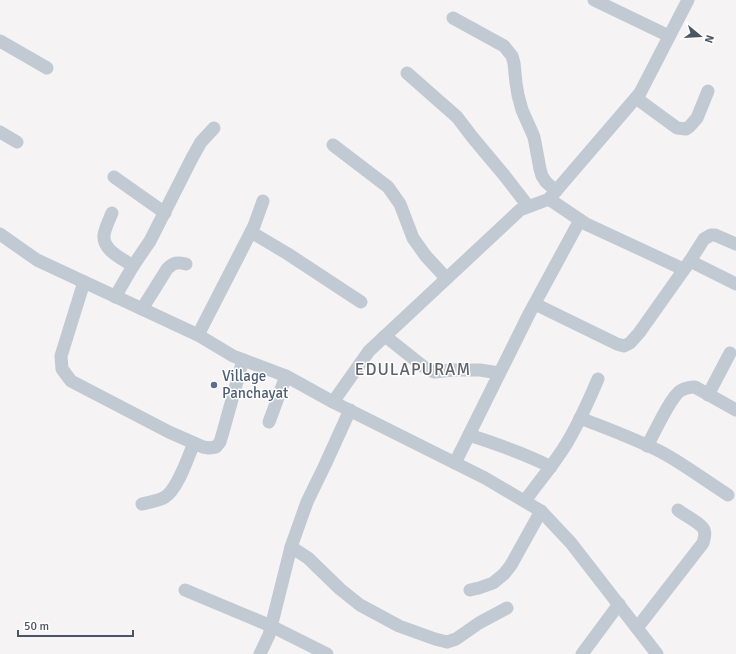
<svg xmlns="http://www.w3.org/2000/svg" width="736" height="654" font-family="Signika,sans-serif">
	<style>
		.lines { fill: none; stroke-linecap: round; stroke-linejoin: round }
		.street { stroke: #c1cad2; stroke-width: 13 }
		.service-dot { fill: #5c6f8a; stroke: #fff; stroke-width: 1.5 }
		.labels { text-anchor: middle; dominant-baseline: central; stroke-width: 3; stroke-linejoin: round; paint-order: stroke }
		.service-label { font-size: 15px; fill: #4e5e75; stroke: #fff; text-anchor: start }
		.quarter-label { font-size: 17px; letter-spacing: 1px; fill: #5f6368; stroke: #fff }
	</style>
	<rect width="100%" height="100%" fill="#f5f3f3"/>
	<g class="lines">
		<g class="street">
			<polyline points="594,0 669,36"/>
			<polyline points="453,18 504,46 512,56 514,63 516,83 518,95 522,110 534,137 540,169 542,176 546,182 556,191"/>
			<polyline points="0,41 47,68"/>
			<polyline points="407,73 457,117 473,138 504,175 528,206"/>
			<polyline points="636,98 677,128 686,129 690,126 697,118 708,91"/>
			<polyline points="0,132 17,142"/>
			<polyline points="333,145 388,187 400,204 413,238 425,255 446,278"/>
			<polyline points="114,177 165,213"/>
			<polyline points="549,199 586,224 683,269"/>
			<path d="M112 213C109 220 105 228 104 235 102 250 123 259 133 266"/>
			<polyline points="251,232 288,254 361,302"/>
			<polyline points="0,234 37,260 198,335 233,356 286,376 333,402 369,351 520,210 549,199 640,93 688,0"/>
			<polyline points="690,261 736,284"/>
			<polyline points="84,282 61,356 62,369 71,381 169,432 203,447 209,448 216,447 220,442 223,432 243,360"/>
			<polyline points="115,297 133,266 150,241 192,158 201,142 214,128"/>
			<polyline points="535,304 617,344 624,346 630,343 639,333 690,261 704,239 711,235 715,235 736,244"/>
			<path d="M142 309 167 269C174 262 177 262 186 264"/>
			<polyline points="198,335 254,226 263,201"/>
			<polyline points="385,336 424,367 434,372 454,370 480,370 499,373"/>
			<polyline points="708,395 730,353"/>
			<polyline points="333,402 485,478 541,511 571,543 657,654"/>
			<path d="M580 418C608 429 636 439 663 453 685 465 706 481 728 495"/>
			<polyline points="269,422 286,376"/>
			<path d="M469 435C497 444 524 453 551 467"/>
			<path d="M647 446C654 434 670 398 680 391 685 388 689 387 695 387L736 410"/>
			<polyline points="455,463 529,314 580,220"/>
			<path d="M525 501C539 481 556 462 568 441 580 421 589 400 598 379"/>
			<path d="M142 504C149 502 159 501 165 497 178 489 188 457 194 443"/>
			<polyline points="291,547 308,558 340,589 360,605 399,626 435,639 447,642 456,639 479,623 507,608"/>
			<polyline points="185,590 271,626 327,654"/>
			<polyline points="470,590 479,588 493,583 504,574 511,565 541,511"/>
			<path d="M637 628 703 543C704 539 706 535 704 530 702 524 684 515 678 510"/>
			<polyline points="260,654 269,635 291,547 307,502 325,465 350,410"/>
			<polyline points="582,654 619,604"/>
		</g>
	</g>
	<circle class="service-dot" cx="214" cy="385" r="4"/>
	<g class="labels">
		<g class="service-label">
			<text x="222" y="376">Village<tspan x="222" dy="17">Panchayat</tspan></text>
		</g>
		<g class="quarter-label">
			<text x="413" y="369">EDULAPURAM</text>
		</g>
	</g>
	<g transform="translate(700 36) rotate(108)" stroke="#ffffff" stroke-width="3" paint-order="stroke">
	<path d="M0-3L7 15L0 10L-7 15Z" fill="#4a5661"/>
	<text y="-6" font-size="11" font-weight="bold" text-anchor="middle" fill="#4a5661">N</text>
	</g>
	<path d="M18 630v6h115v-6" fill="none" stroke="#4a5661" stroke-width="2"/>
	<text x="24" y="630" font-size="12" fill="#4a5661" stroke="#ffffff" stroke-width="3" paint-order="stroke">50 m</text>
</svg>
